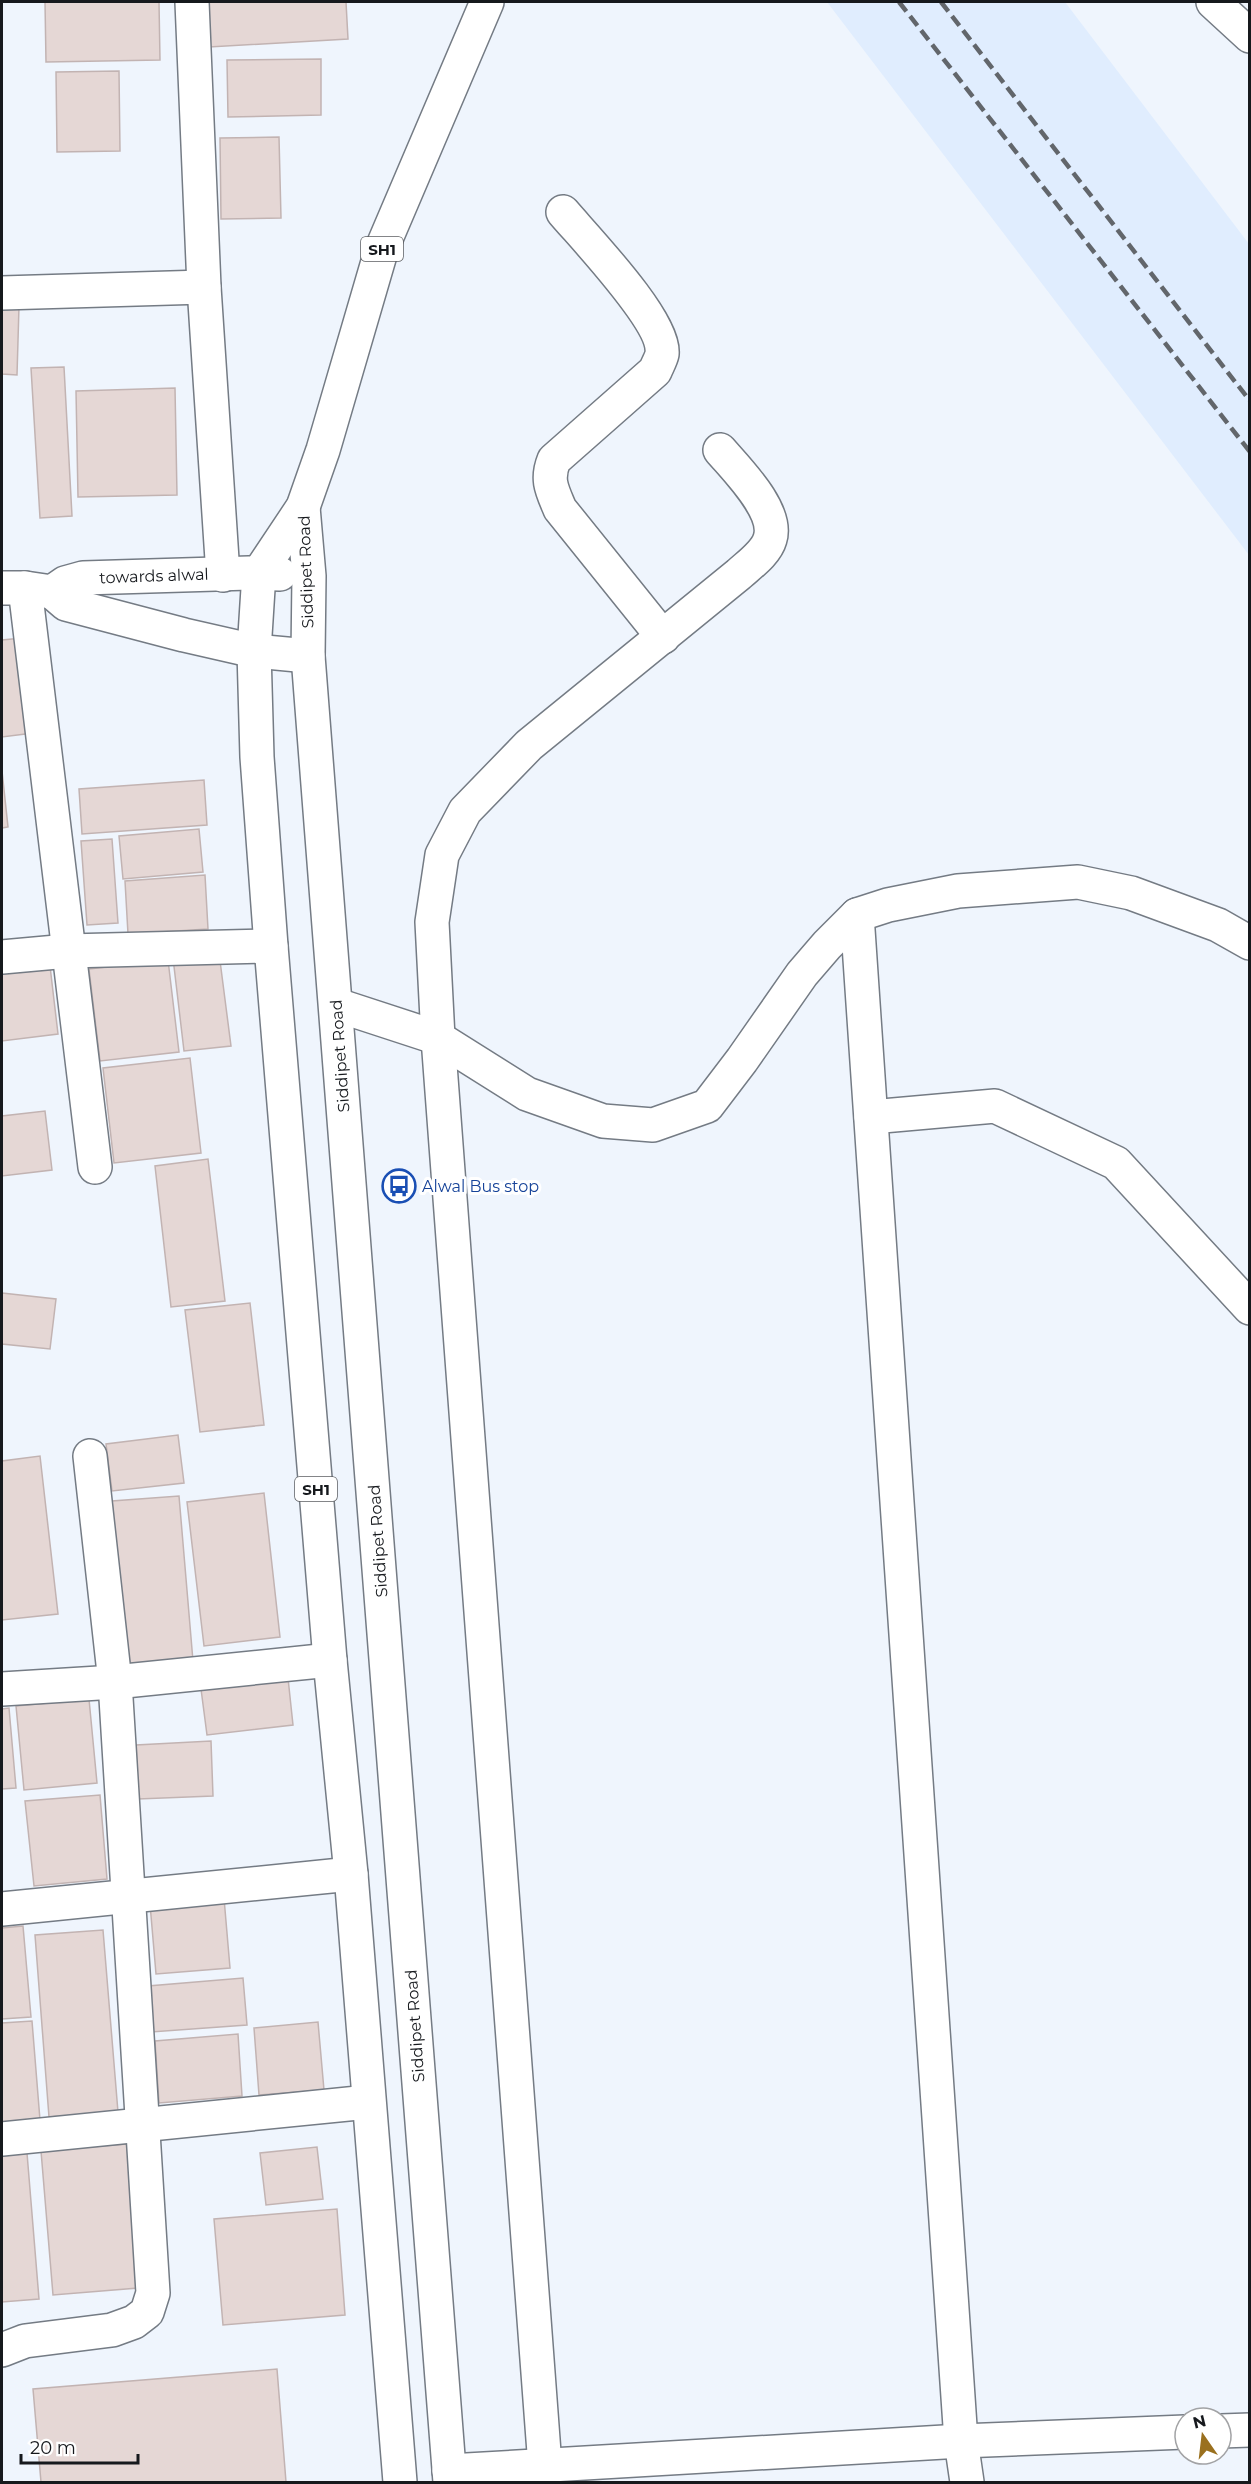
<svg xmlns="http://www.w3.org/2000/svg" width="1251" height="2484" font-family="Montserrat,sans-serif">
	<style>
		.built { fill: #e0edfe }
		.building { fill: #e5d7d5; stroke: #c2b3b2; stroke-width: 1.5 }
		.lines { fill: none; stroke-linecap: round; stroke-linejoin: round }
		.minor-casing { stroke: #747b84; stroke-width: 36 }
		.major-casing { stroke: #747b84; stroke-width: 36 }
		.minor { stroke: #fff; stroke-width: 33 }
		.major { stroke: #fff; stroke-width: 33 }
		.rail { stroke: #62666b; stroke-width: 4.5; stroke-dasharray: 12 6; stroke-linecap: butt }
		.labels { text-anchor: middle; dominant-baseline: central; stroke-width: 6; stroke-linejoin: round; paint-order: stroke }
		.shield { fill: #fff; stroke: #5c5e61; stroke-width: 1.5 }
		.shield-label { font-size: 15px; font-weight: bold; fill: #16191d }
		.street-label { font-size: 16px; fill: #16191d; stroke: #fff }
		.transit-label { font-size: 16px; fill: #164399; stroke: #fff; text-anchor: start }
	</style>
	<rect width="100%" height="100%" fill="#eff5fd"/>
	<polygon class="built" points="827,2 1065,2 1249,244 1249,555"/>
	<g class="building">
		<polygon points="45,2 159,2 160,60 46,62"/>
		<polygon points="207,2 346,2 348,39 209,47"/>
		<polygon points="321,59 321,115 228,117 227,60"/>
		<polygon points="119,71 120,151 57,152 56,72"/>
		<polygon points="279,137 281,218 221,219 220,138"/>
		<polygon points="2,306 19,306 17,375 2,374"/>
		<polygon points="64,367 72,516 40,518 31,368"/>
		<polygon points="175,388 177,495 78,497 76,391"/>
		<polygon points="22,638 33,733 2,737 2,640"/>
		<polygon points="2,771 8,827 2,828"/>
		<polygon points="204,780 207,825 82,834 79,789"/>
		<polygon points="199,829 203,872 123,879 119,836"/>
		<polygon points="112,839 118,923 87,925 81,841"/>
		<polygon points="205,875 208,929 128,934 125,881"/>
		<polygon points="219,953 231,1046 184,1051 173,958"/>
		<polygon points="168,960 179,1052 100,1061 89,969"/>
		<polygon points="50,966 58,1034 2,1041 2,972"/>
		<polygon points="190,1058 201,1153 114,1163 103,1068"/>
		<polygon points="45,1111 52,1170 2,1176 2,1116"/>
		<polygon points="208,1159 225,1301 171,1307 155,1166"/>
		<polygon points="2,1293 56,1299 50,1349 2,1344"/>
		<polygon points="250,1303 264,1425 200,1432 185,1310"/>
		<polygon points="178,1435 184,1483 112,1491 106,1444"/>
		<polygon points="40,1456 58,1614 2,1620 2,1461"/>
		<polygon points="264,1493 280,1637 204,1646 187,1502"/>
		<polygon points="179,1496 193,1661 125,1666 112,1501"/>
		<polygon points="288,1678 293,1725 207,1735 201,1689"/>
		<polygon points="89,1699 97,1783 24,1790 16,1706"/>
		<polygon points="9,1708 16,1788 2,1789 2,1709"/>
		<polygon points="211,1741 213,1796 138,1799 136,1745"/>
		<polygon points="100,1795 107,1879 34,1886 25,1801"/>
		<polygon points="224,1898 230,1968 156,1974 150,1904"/>
		<polygon points="23,1926 31,2017 2,2019 2,1928"/>
		<polygon points="103,1930 118,2112 49,2117 35,1935"/>
		<polygon points="243,1978 247,2025 151,2032 148,1986"/>
		<polygon points="32,2021 40,2120 2,2123 2,2023"/>
		<polygon points="318,2022 324,2090 259,2095 254,2028"/>
		<polygon points="238,2034 242,2096 159,2103 155,2041"/>
		<polygon points="127,2144 138,2288 53,2295 41,2151"/>
		<polygon points="317,2147 323,2199 266,2205 260,2153"/>
		<polygon points="27,2153 39,2299 2,2302 2,2155"/>
		<polygon points="337,2209 345,2315 223,2325 214,2219"/>
		<polygon points="277,2369 286,2482 41,2482 33,2389"/>
	</g>
	<g class="lines">
		<defs>
			<g id="minor">
				<polyline points="192,2 204,287 223,575"/>
				<polyline points="1213,2 1250,36"/>
				<path d="M563 212C585 238 666 322 662 354 661 359 657 366 655 371L554 460C546 480 552 490 560 509L663 637"/>
				<polyline points="2,293 204,287"/>
				<polyline points="25,588 95,1167"/>
				<polyline points="857,915 961,2441 967,2482"/>
				<polyline points="2,957 68,951 271,946"/>
				<polyline points="337,1005 438,1038 527,1094 603,1121 653,1125 707,1106 742,1060 802,974 827,945 857,915 888,905 958,891 1078,882 1131,893 1218,925 1250,943"/>
				<polyline points="871,1117 995,1106 1116,1163 1250,1308"/>
				<polyline points="2,1689 115,1682 330,1660"/>
				<polyline points="2,1909 351,1874"/>
				<polyline points="2,2139 368,2102"/>
				<polyline points="2,2350 25,2341 112,2330 134,2322 147,2312 153,2293 115,1682 90,1456"/>
				<polyline points="1221,2431 1250,2430"/>
				<path d="M545 2466 438 1038 432 922 442 855 465 811 529 745 739 574C750 564 766 553 770 539 779 511 737 470 720 450"/>
				<polyline points="449,2471 961,2441 1185,2432"/>
			</g>
			<g id="major">
				<polyline points="303,507 309,576 308,656 450,2482"/>
				<polyline points="2,588 25,588 52,592 65,583 83,578 249,573 280,574"/>
				<polyline points="52,592 66,604 184,635 254,651 308,656"/>
				<polyline points="400,2482 351,1874 330,1660 271,946 257,757 254,651 259,573 303,507 323,450 382,248 487,2"/>
			</g>
		</defs>
		<use href="#minor" class="minor-casing"/>
		<use href="#major" class="major-casing"/>
		<use href="#minor" class="minor"/>
		<use href="#major" class="major"/>
		<g class="rail">
			<polyline points="899,2 1250,452"/>
			<polyline points="941,2 1250,401"/>
		</g>
	</g>
	<defs>
		<symbol id="bus-ring" viewBox="-11 -11 22 22"><circle r="9.5" fill="#fff" stroke="#1a4fb4" stroke-width="1.5"/><path d="M-5-6H5V4H4V6H2V4H-2V6H-4V4H-5ZM-3.5-4V0h7V-4ZM-3.5 1.2v1.5H-2V1.2ZM2 1.2v1.5H3.5V1.2Z" fill="#1a4fb4"/></symbol>
	</defs>
	<g fill-rule="evenodd">
		<use href="#bus-ring" x="380" y="1167" width="38" height="38"/>
	</g>
	<g class="labels">
		<g class="shield">
			<rect x="361" y="237" width="42" height="24" rx="4.5"/>
			<rect x="295" y="1477" width="42" height="24" rx="4.5"/>
		</g>
		<g class="shield-label">
			<text x="382" y="249">SH1</text>
			<text x="316" y="1489">SH1</text>
		</g>
		<g class="street-label">
			<text transform="translate(306 572) rotate(-92)">Siddipet Road</text>
			<text transform="translate(154 576) rotate(-2)">towards alwal</text>
			<text transform="translate(340 1056) rotate(-94)">Siddipet Road</text>
			<text transform="translate(378 1541) rotate(-94)">Siddipet Road</text>
			<text transform="translate(415 2026) rotate(-94)">Siddipet Road</text>
		</g>
		<g class="transit-label">
			<text x="422" y="1186">Alwal Bus stop</text>
		</g>
	</g>
	<rect width="1251" height="2484" fill="none" stroke="#16191d" stroke-width="6"/>
	<g transform="translate(1203 2436) rotate(346)"><circle r="28" fill="#ffffff" stroke="#a2a3a5" stroke-width="1.5"/>
	<path d="M0-4.5L10 22L0 15L-10 22Z" fill="#9a701e"/>
	<text y="-9" font-size="16" font-weight="bold" text-anchor="middle" fill="#16191d">N</text>
	</g>
	<path d="M21 2454v9h117v-9" fill="none" stroke="#16191d" stroke-width="3"/>
	<text x="30" y="2454" font-size="18" fill="#16191d" stroke="#ffffff" stroke-width="4.5" paint-order="stroke">20 m</text>
</svg>
